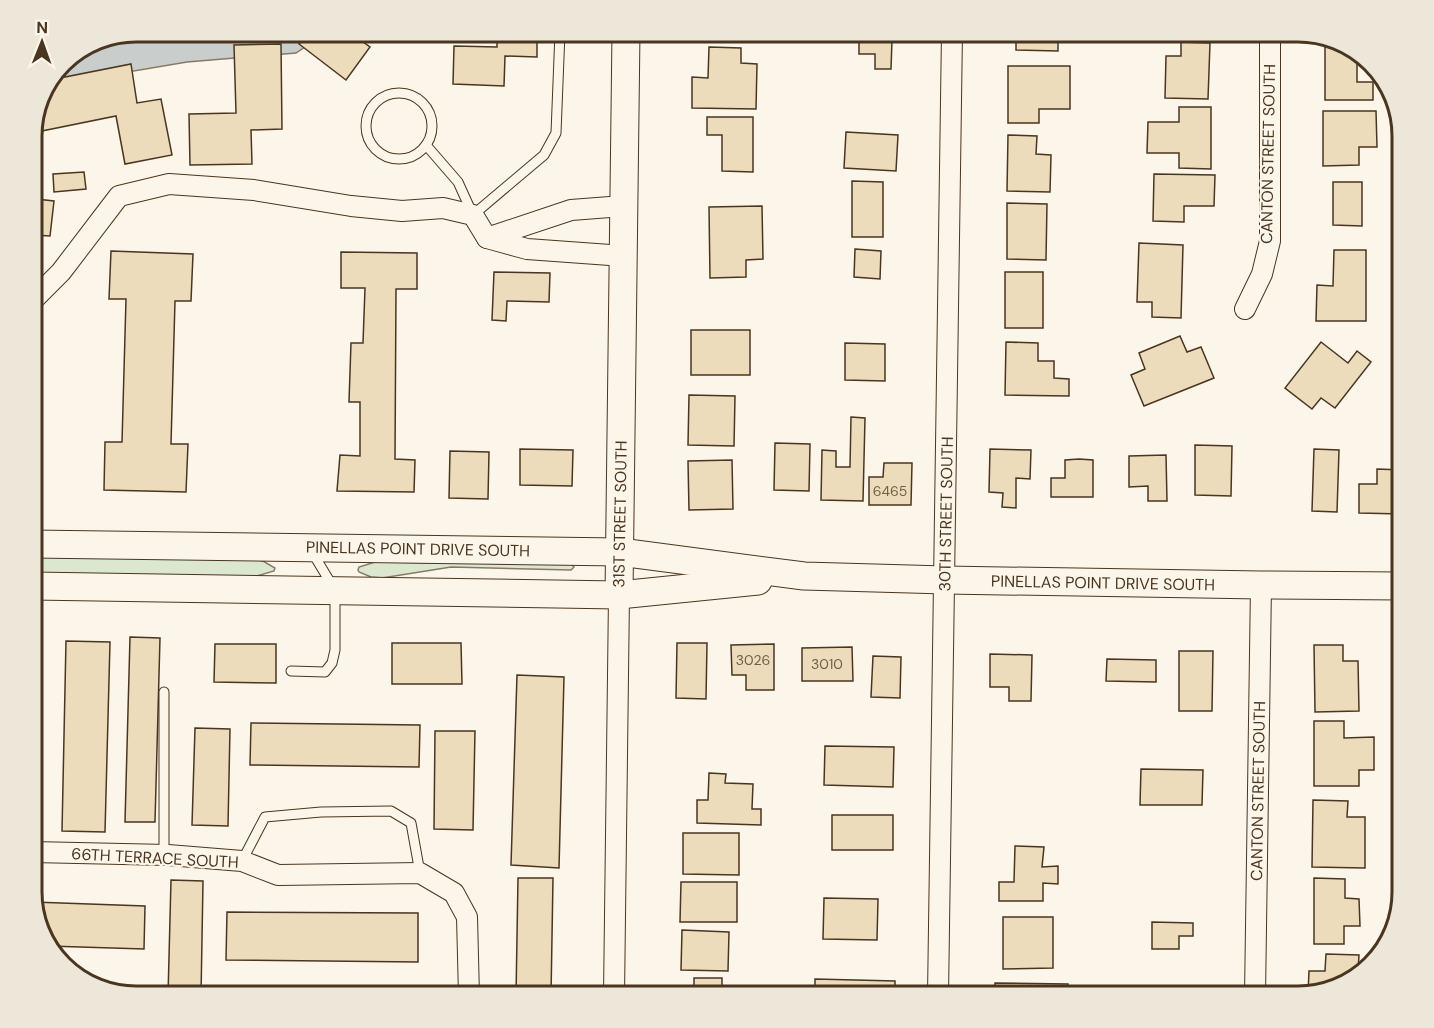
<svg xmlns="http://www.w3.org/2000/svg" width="1434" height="1028" font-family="'DM Sans',sans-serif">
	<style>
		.green { fill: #dce7d0; stroke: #887966; stroke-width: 1.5 }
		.water { fill: #c9cecd; stroke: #887966; stroke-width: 1.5 }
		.building { fill: #ecdcbc; stroke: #4a3520; stroke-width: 1.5 }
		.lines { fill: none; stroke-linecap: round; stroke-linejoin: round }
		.lane-casing { stroke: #4a3520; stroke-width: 11 }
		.street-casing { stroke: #4a3520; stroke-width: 22 }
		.secondary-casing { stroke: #4a3520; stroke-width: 29 }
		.lane { stroke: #fbf6e9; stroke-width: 9 }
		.street { stroke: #fbf6e9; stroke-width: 20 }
		.secondary { stroke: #fbf6e9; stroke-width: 27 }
		.labels { text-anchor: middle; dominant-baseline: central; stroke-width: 4.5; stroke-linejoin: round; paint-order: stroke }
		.number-label { font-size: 14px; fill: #725f47 }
		.street-label { font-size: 16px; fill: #4a3520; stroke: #fbf6e9 }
		.rim { fill: none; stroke: #4a3520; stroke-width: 3 }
	</style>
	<rect width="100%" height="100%" fill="#fbf6e9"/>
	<g class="green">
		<polygon points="32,556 251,559 263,561 275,568 274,571 253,577 32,573"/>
		<polygon points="375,562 571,564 574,567 571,570 451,567 382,578 371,577 359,572 358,570 359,567"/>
	</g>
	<polygon class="water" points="136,32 327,32 296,53 187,62 45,86 67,58"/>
	<g class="building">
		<polygon points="309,32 349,32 370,47 346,80 299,44"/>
		<polygon points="497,32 537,32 537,57 505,56 504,86 453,84 454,46 497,47"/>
		<polygon points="843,32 908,32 908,40 892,40 891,69 875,69 875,54 859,54 859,40 843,40"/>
		<polygon points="1016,32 1058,32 1058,51 1016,50"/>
		<polygon points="1181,42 1210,43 1208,99 1165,98 1166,56 1181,56"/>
		<polygon points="281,44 282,129 251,130 252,164 190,165 189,114 236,113 234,45"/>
		<polygon points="1325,45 1339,45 1357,52 1357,82 1373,82 1373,100 1325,100"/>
		<polygon points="709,47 741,48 741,63 757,64 756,109 692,108 692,77 708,78"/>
		<polygon points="131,64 137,103 161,99 172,155 125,164 116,116 32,133 42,90 50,80"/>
		<polygon points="1008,66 1070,66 1070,109 1039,109 1039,123 1008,123"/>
		<polygon points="1179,107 1211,107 1211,169 1179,168 1179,153 1147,153 1148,122 1179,122"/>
		<polygon points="1323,111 1376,111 1377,147 1359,147 1359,165 1323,166"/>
		<polygon points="707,117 753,117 753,172 722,171 722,135 707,135"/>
		<polygon points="846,132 898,135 896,171 844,168"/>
		<polygon points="1008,135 1037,136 1036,154 1051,155 1050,192 1007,191"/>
		<polygon points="84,172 86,189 54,192 53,174"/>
		<polygon points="1154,174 1215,175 1214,206 1184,206 1184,222 1153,221"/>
		<polygon points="852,181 883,182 883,237 852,237"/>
		<polygon points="1333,182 1362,182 1362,226 1333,225"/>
		<polygon points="36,199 54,201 50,236 33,235"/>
		<polygon points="1007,203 1047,204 1046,260 1007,259"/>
		<polygon points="762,206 763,259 746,260 746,277 710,278 709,207"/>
		<polygon points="1139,243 1183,245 1181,318 1152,317 1152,302 1137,302"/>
		<polygon points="855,249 881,251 880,279 854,277"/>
		<polygon points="1334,250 1366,250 1366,321 1316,321 1317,285 1333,286"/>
		<polygon points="111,251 193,254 191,301 175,301 171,444 188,444 186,492 104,490 105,442 122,442 126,299 109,299"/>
		<polygon points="341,252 417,253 417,289 396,289 395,459 415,460 414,492 337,491 340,455 360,456 360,402 349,402 351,343 363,343 365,288 341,288"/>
		<polygon points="494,272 550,273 549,302 507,301 506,321 492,320"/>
		<rect x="1005" y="272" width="38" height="56"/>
		<rect x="691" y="330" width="59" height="45"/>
		<polygon points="1180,336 1187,352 1201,347 1214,378 1144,406 1131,375 1145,369 1139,353"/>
		<polygon points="1006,342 1038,343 1038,361 1054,361 1054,378 1069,379 1069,396 1005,395"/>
		<polygon points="1321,342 1348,363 1357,351 1371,362 1335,408 1321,398 1312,409 1285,388"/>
		<polygon points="845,343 885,344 885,381 845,380"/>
		<polygon points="689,395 735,396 734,446 688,445"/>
		<polygon points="851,417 865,418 863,501 821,500 822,450 836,451 836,467 850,467"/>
		<polygon points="775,443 810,444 809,491 774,490"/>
		<polygon points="1195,445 1232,446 1231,496 1195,495"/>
		<polygon points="520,449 573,450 572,486 520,485"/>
		<polygon points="990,449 1031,450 1030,479 1016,478 1016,508 1002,507 1003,493 989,492"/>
		<polygon points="1314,449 1339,450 1337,512 1312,511"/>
		<polygon points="450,451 489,452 488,499 449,498"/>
		<polygon points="1166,455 1167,501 1148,501 1148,486 1129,487 1129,456"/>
		<polygon points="1079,459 1093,460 1093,497 1051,497 1051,478 1065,478 1065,460"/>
		<polygon points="732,460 733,509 689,510 688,461"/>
		<polygon points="884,463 912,463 911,505 869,505 869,477 883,477"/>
		<polygon points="1377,469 1402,470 1402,514 1359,513 1359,484 1377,484"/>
		<polygon points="130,637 160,638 155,822 125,822"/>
		<polygon points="66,641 110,642 105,832 62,831"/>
		<polygon points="392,643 461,643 462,684 392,684"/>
		<polygon points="677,643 707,643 706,699 676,698"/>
		<polygon points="215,644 276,644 276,683 214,682"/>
		<polygon points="774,644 774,690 746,690 746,675 732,675 731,645"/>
		<polygon points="1314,645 1343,645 1343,661 1358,661 1359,711 1315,712"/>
		<polygon points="852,647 853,681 802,681 802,648"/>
		<polygon points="1179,651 1213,651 1212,711 1179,711"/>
		<polygon points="990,654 1032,655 1031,701 1009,701 1009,687 990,687"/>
		<polygon points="873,656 901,657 900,698 871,697"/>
		<polygon points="1107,659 1156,660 1156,682 1106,681"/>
		<polygon points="517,675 564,677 559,868 511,865"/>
		<polygon points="1314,721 1344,721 1344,738 1374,737 1374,770 1359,770 1359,786 1314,786"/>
		<polygon points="251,723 420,725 419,767 250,765"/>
		<polygon points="195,728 230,729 228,826 192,825"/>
		<polygon points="435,731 475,731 473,830 434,829"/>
		<polygon points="825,746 894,747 893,787 824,785"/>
		<polygon points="1141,769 1203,770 1202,805 1140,805"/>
		<polygon points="709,773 726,774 725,783 753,784 752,809 761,809 761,825 697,823 697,800 708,800"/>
		<polygon points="1313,800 1348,801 1347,817 1365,817 1365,868 1312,867"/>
		<rect x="832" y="815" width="61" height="35"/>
		<polygon points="683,833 739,833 739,875 683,874"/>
		<polygon points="1015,846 1044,847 1042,867 1058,866 1058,884 1043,883 1043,901 999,901 999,882 1014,882"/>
		<polygon points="518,878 553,878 551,996 516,996"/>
		<polygon points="1314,878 1345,879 1345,898 1359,899 1360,926 1344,926 1344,944 1314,944"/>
		<polygon points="171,880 203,881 201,996 168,996"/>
		<polygon points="681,882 737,882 737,922 680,922"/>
		<polygon points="824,898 878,899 877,940 823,939"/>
		<polygon points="33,902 145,906 144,949 48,946 45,944"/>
		<polygon points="227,912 418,913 418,962 226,960"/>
		<polygon points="1003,917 1053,917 1053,968 1003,969"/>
		<polygon points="1152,922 1193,923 1193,936 1179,936 1179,949 1152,949"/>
		<polygon points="682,930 729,932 728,971 681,970"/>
		<polygon points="1326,954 1359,955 1358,972 1360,972 1344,986 1308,994 1309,971 1325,971"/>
		<polygon points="694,978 722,978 722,993 736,993 736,996 680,996 680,992 694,993"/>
		<polygon points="815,979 895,981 895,996 815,996"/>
		<polygon points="995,983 1068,984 1068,996 995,996"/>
		<polygon points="1181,988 1205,989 1205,996 1180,996"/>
	</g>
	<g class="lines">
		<defs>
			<g id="lane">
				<circle cx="399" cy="126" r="33"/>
				<polyline points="426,145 458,182 473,215 544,155 556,133 560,32"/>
				<polyline points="291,671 325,672 332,663 335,650 335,590 312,552"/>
				<polyline points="164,855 164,692"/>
				<polyline points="242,861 265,817 321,812 391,811 411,823 420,873"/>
			</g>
			<g id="street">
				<polyline points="487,238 571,210 623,206"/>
				<polyline points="32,298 36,297 61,272 119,196 169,184 254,190 351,206 402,211 443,208 473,215 487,238 527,249 624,256"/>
				<polyline points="1245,309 1262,274 1270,241 1270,32"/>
				<polyline points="32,852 168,855 242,861 278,875 420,873 454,893 467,917 469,996"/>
				<polyline points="614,996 619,595"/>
				<polyline points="938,996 952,32"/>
				<polyline points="1255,996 1261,585"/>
			</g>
			<g id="secondary">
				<polyline points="32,544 620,552 804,576 945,580 1261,585 1402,586"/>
				<polyline points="32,586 619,595 758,581"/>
				<polyline points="619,595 626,32"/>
			</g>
		</defs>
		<use href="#lane" class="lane-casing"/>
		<use href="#street" class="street-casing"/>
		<use href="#secondary" class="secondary-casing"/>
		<use href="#lane" class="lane"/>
		<use href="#street" class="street"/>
		<use href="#secondary" class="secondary"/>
	</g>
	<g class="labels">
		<g class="number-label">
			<text x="890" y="491">6465</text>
			<text x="753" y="660">3026</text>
			<text x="827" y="664">3010</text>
		</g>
		<g class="street-label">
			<text transform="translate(1268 154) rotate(-89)">CANTON STREET SOUTH</text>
			<text transform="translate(620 514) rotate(-89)">31ST STREET SOUTH</text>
			<text transform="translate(946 514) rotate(-89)">30TH STREET SOUTH</text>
			<text transform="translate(418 549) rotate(1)">PINELLAS POINT DRIVE SOUTH</text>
			<text transform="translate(1103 583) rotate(1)">PINELLAS POINT DRIVE SOUTH</text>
			<text transform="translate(1258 791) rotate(-89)">CANTON STREET SOUTH</text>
			<text transform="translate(155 858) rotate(3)">66TH TERRACE SOUTH</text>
		</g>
	</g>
	<path d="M0 0H1434V1028H0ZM136 42H1298A94 94 0 0 1 1392 136V892A94 94 0 0 1 1298 986H136A94 94 0 0 1 42 892V136A94 94 0 0 1 136 42Z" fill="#ede7d9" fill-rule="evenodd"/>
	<path class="rim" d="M136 42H1298A94 94 0 0 1 1392 136V892A94 94 0 0 1 1298 986H136A94 94 0 0 1 42 892V136A94 94 0 0 1 136 42Z"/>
	<g transform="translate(42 42) rotate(1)" stroke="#fbf6e9" stroke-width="4.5" paint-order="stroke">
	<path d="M0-4.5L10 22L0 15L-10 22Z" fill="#4a3520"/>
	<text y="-9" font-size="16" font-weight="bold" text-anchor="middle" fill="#4a3520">N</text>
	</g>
</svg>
